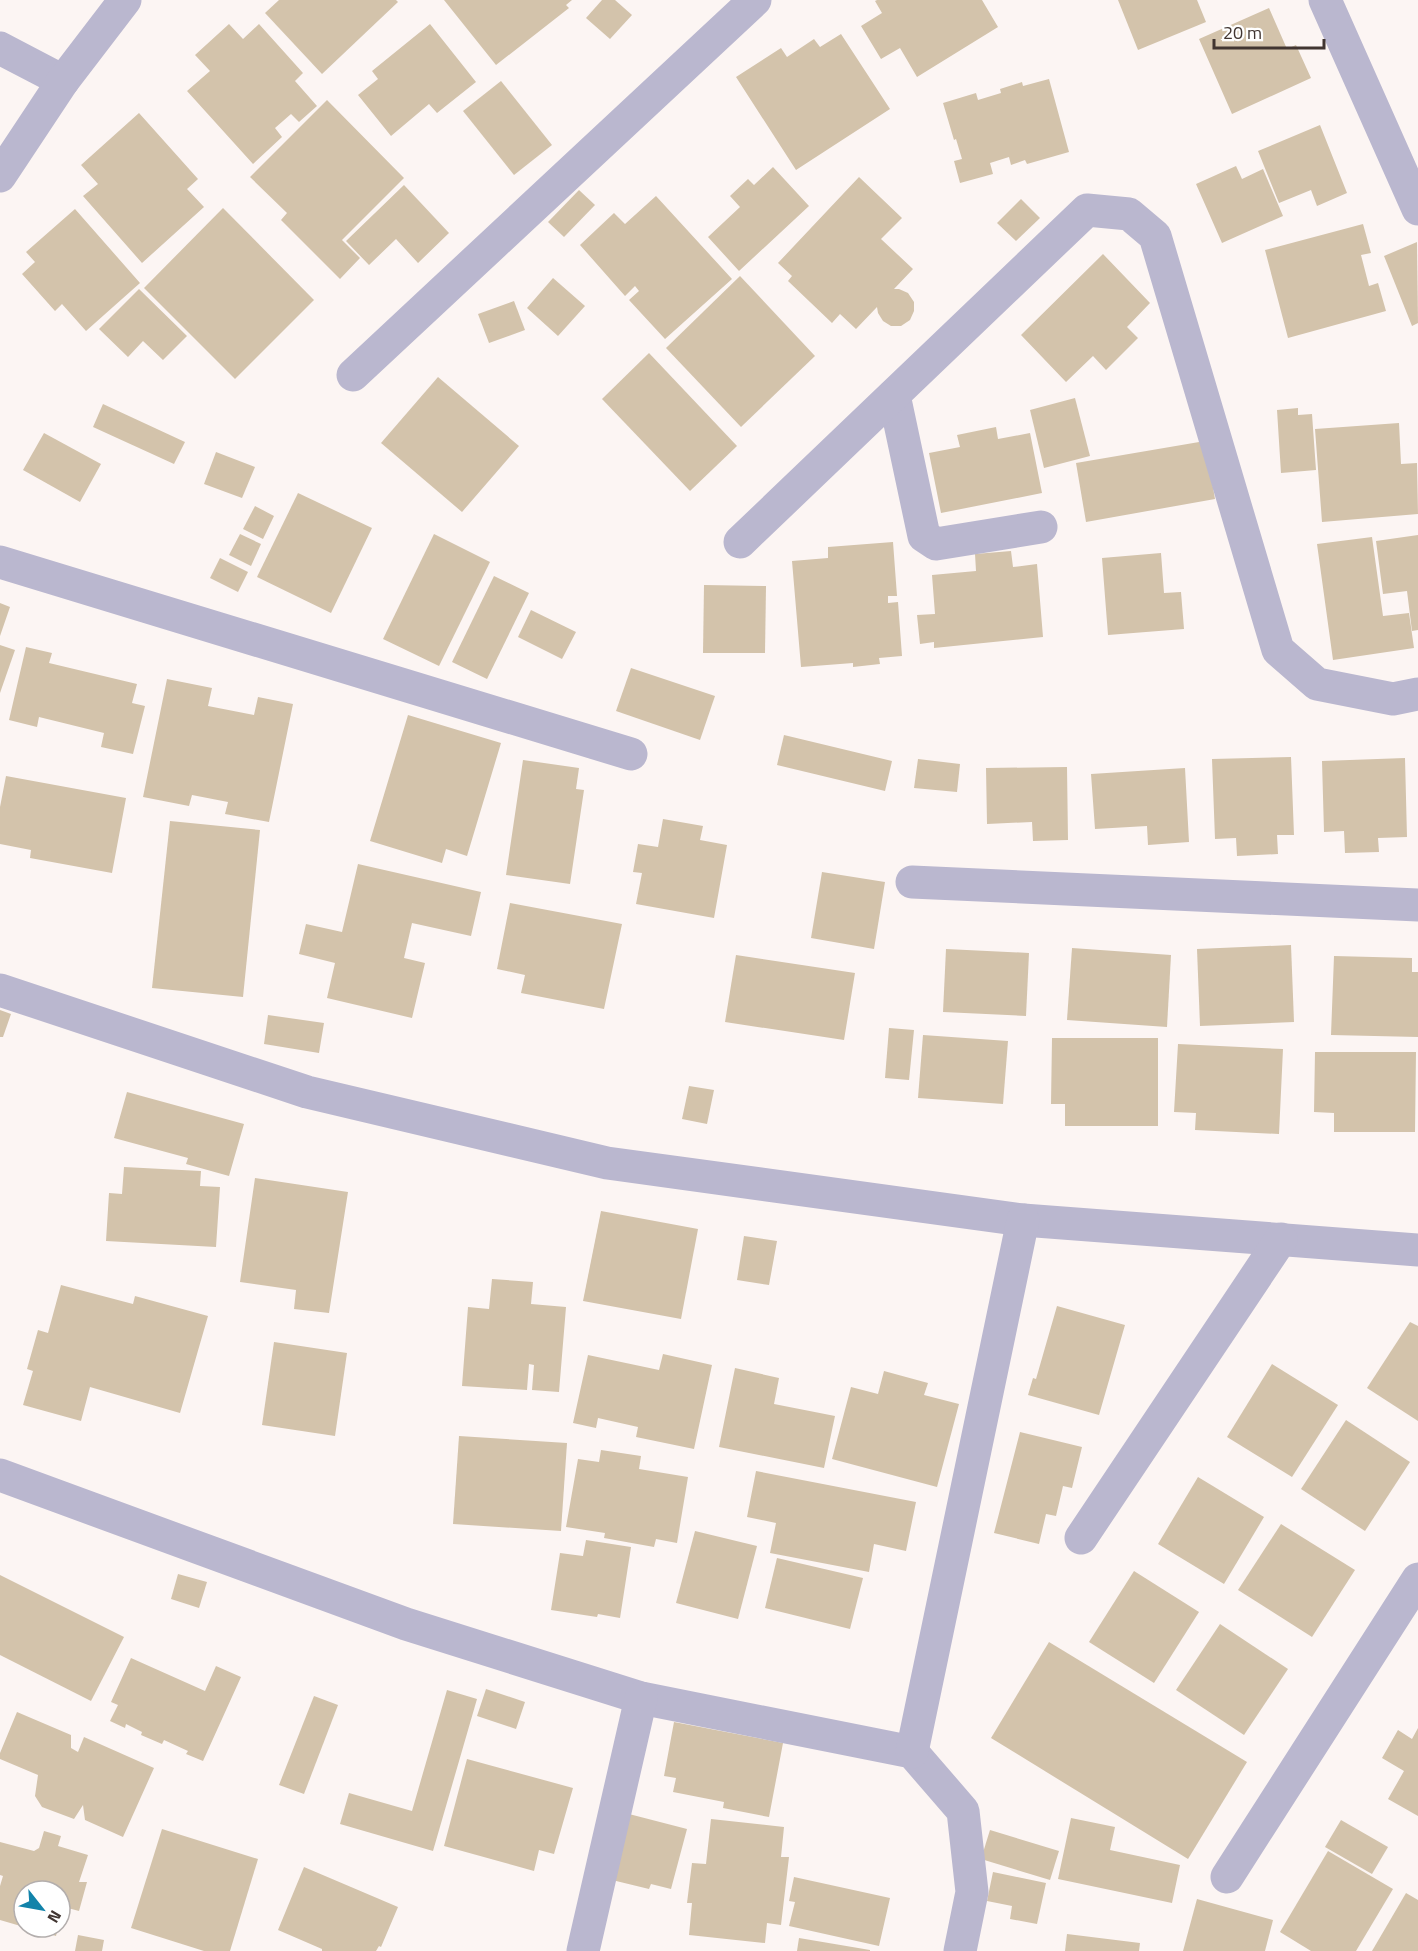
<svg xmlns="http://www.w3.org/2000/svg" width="1418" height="1951" font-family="'Titillium Web',sans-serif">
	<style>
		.building { fill: #d3c3ab }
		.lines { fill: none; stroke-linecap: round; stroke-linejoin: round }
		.minor { stroke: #bab7cf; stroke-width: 33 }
	</style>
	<rect width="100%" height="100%" fill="#fcf5f3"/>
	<g class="building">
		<polygon points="279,0 396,0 398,2 322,74 265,13"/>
		<polygon points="444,0 572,0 566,5 569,8 496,65"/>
		<polygon points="602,0 615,0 632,15 610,39 586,18"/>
		<polygon points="877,0 982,0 998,27 917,77 900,48 881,59 861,26 882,13 875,1"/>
		<polygon points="1118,0 1197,0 1206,22 1138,50"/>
		<polygon points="1269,8 1287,49 1296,45 1311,78 1232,114 1199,39"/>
		<polygon points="229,24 243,39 259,24 303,73 295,81 317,106 299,122 291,114 275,128 282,137 253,164 187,91 210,71 195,55"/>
		<polygon points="430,24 476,82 437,113 429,104 391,136 358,95 378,79 372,71"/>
		<polygon points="841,34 890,109 796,170 736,77 781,48 787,57 814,39 820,47"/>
		<polygon points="1049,79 1069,152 1027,164 1025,160 1011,165 1009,157 990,163 993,174 960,183 954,161 962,159 956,139 954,140 943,103 976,93 978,100 1001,93 1000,89 1022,82 1023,86"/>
		<polygon points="501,81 552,145 514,175 463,111"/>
		<polygon points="327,100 404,178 342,240 360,258 340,279 281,220 287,213 250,177"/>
		<polygon points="139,113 198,179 187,189 204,207 142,263 83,196 98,184 81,165"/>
		<polygon points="1320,125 1347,193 1317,206 1311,190 1279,203 1258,151"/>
		<polygon points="1236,166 1242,179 1263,169 1283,216 1222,243 1196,184"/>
		<polygon points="773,167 809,206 739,271 708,237 740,207 730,196 748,179 754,185"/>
		<polygon points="859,177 902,218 881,239 913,269 894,289 899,289 908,293 914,302 914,311 910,320 901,326 891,326 883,321 878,313 877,307 856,329 840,314 832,323 788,281 792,276 778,263"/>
		<polygon points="404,185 449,233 418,263 396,239 369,265 346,241"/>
		<polygon points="579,190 595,205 564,237 548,222"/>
		<polygon points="656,196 732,279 665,339 629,300 639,291 635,286 625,296 580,245 614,213 625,224"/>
		<polygon points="1021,199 1040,218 1016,241 997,223"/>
		<polygon points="223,208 314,300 235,379 144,288"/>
		<polygon points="75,209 140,283 86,331 62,304 55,311 22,274 35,262 26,252"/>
		<polygon points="1363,224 1371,253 1361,255 1369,286 1378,283 1386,311 1288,338 1265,250"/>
		<polygon points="1417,242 1418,323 1412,326 1384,256"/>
		<polygon points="1103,254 1150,303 1127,327 1138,338 1106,370 1093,356 1066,382 1021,335"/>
		<polygon points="740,276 815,356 741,427 666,348"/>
		<polygon points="553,278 585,306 558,336 527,308"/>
		<polygon points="139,289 187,336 163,360 143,341 128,357 99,329"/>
		<polygon points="514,301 525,330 489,343 478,314"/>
		<polygon points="649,353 737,446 690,491 602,399"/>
		<polygon points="438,377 519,446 462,512 381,443"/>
		<polygon points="1075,398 1090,456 1044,468 1030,410"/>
		<polygon points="103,404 185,442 174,464 93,427"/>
		<polygon points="1298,408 1298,415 1312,414 1316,470 1281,473 1277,410"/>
		<polygon points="1399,423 1401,464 1417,463 1418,514 1322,522 1315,429"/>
		<polygon points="996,427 998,439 1030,433 1042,493 941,513 929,453 960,447 957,435"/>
		<polygon points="44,433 101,464 80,502 23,470"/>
		<polygon points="1205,441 1215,499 1086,522 1076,463"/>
		<polygon points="216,452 255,467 242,498 204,484"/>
		<polygon points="298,493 372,528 331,613 257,577"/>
		<polygon points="255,506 274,516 263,539 243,529"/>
		<polygon points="240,534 261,544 251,566 229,555"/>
		<polygon points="434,534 490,562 439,666 383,639"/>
		<polygon points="1418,535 1418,630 1412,631 1407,591 1383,594 1376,541"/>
		<polygon points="1372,537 1383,616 1409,613 1414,648 1333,660 1317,544"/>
		<polygon points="893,542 897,596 888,596 888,603 898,602 902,656 879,658 880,664 853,667 853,663 801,667 792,561 828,558 828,547"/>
		<polygon points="1011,551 1013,567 1037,564 1043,637 934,648 934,642 920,644 917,615 935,614 932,575 976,571 975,554"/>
		<polygon points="1161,553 1164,593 1181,592 1184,629 1108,635 1102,558"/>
		<polygon points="220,558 248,572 238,592 210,578"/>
		<polygon points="494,576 529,593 487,679 452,662"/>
		<polygon points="704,585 766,586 765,653 703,653"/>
		<polygon points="0,603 10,607 0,636"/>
		<polygon points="531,610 576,632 562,659 518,637"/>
		<polygon points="0,645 15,650 0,693"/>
		<polygon points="26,647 52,653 49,663 137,684 132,703 145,706 133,754 101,747 104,733 39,717 37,727 9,720"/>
		<polygon points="631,668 715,696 700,740 616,711"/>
		<polygon points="167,679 212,688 208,706 254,715 258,697 293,704 269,822 225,814 228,802 192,795 189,806 143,797"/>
		<polygon points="408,715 501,743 467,856 446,849 442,863 370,841"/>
		<polygon points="784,735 892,761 885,791 777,765"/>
		<polygon points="1291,757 1294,835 1277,835 1278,854 1237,856 1236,838 1215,839 1212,759"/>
		<polygon points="1405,758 1407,837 1378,838 1379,852 1345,853 1344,831 1324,832 1322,761"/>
		<polygon points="918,759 960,764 957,792 914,788"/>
		<polygon points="523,760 579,768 576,789 584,790 570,884 506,875"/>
		<polygon points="1067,767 1068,840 1033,841 1032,822 987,824 986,768"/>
		<polygon points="1185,768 1189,842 1148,845 1147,826 1095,829 1091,774"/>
		<polygon points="6,776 126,798 112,873 30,858 31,850 0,844 0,807"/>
		<polygon points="663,819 703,826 700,840 727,845 714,918 636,904 642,873 633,872 638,844 658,847"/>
		<polygon points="170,821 260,830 243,997 152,988"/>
		<polygon points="358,864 481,892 471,936 412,923 404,958 425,963 412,1018 327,998 335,963 299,954 306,924 342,932"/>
		<polygon points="822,872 885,882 874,949 811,938"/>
		<polygon points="510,903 622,924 604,1009 521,993 525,975 497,969"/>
		<polygon points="1291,945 1294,1022 1200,1026 1197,949"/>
		<polygon points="1072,948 1171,955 1167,1027 1067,1020"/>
		<polygon points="946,949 1029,953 1026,1016 943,1012"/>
		<polygon points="736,955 855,973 844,1040 725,1022"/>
		<polygon points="1334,956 1412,958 1412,972 1418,972 1418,1037 1331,1035"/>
		<polygon points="0,1010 11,1014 3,1037 0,1037"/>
		<polygon points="268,1015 324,1023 319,1053 264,1044"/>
		<polygon points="889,1028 914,1030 909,1080 885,1078"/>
		<polygon points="923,1035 1008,1041 1003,1104 918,1098"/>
		<polygon points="1052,1038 1158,1038 1158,1126 1065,1126 1065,1104 1051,1104"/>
		<polygon points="1178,1044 1283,1049 1279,1134 1195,1130 1196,1113 1174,1112"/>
		<polygon points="1315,1052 1416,1052 1415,1132 1334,1132 1334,1113 1314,1112"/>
		<polygon points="689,1086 714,1090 707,1124 682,1119"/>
		<polygon points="127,1092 244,1124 229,1176 186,1164 188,1158 114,1138"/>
		<polygon points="124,1167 201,1171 200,1186 220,1187 216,1247 106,1241 109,1193 122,1194"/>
		<polygon points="255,1178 348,1192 329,1313 294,1309 296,1290 240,1282"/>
		<polygon points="601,1211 698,1229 681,1319 583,1301"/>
		<polygon points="744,1236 777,1241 769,1285 737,1280"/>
		<polygon points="492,1279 533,1282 531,1304 566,1307 559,1392 532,1390 534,1365 529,1364 527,1390 462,1386 468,1307 489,1309"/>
		<polygon points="61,1285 133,1304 135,1296 208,1316 180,1413 90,1387 81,1421 23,1405 33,1371 27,1369 38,1330 48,1333"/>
		<polygon points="1057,1306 1125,1325 1099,1415 1028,1395 1033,1378 1036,1379"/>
		<polygon points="1410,1322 1418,1326 1418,1421 1367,1388"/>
		<polygon points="274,1342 347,1353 335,1436 262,1425"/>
		<polygon points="663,1354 712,1365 694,1449 636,1437 638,1427 598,1418 596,1428 573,1423 588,1355 659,1370"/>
		<polygon points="1272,1364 1338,1405 1292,1477 1227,1437"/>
		<polygon points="735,1368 779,1378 774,1404 835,1416 824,1468 719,1447"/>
		<polygon points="884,1371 928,1383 924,1395 959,1404 937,1487 832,1459 851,1387 878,1394"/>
		<polygon points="1346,1420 1410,1462 1365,1531 1301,1489"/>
		<polygon points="1020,1432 1082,1447 1072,1488 1063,1486 1056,1516 1046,1514 1039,1544 994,1533"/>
		<polygon points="459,1436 567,1443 561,1531 453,1524"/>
		<polygon points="601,1450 641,1456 639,1469 688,1477 677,1543 656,1539 654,1547 604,1538 605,1533 566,1527 578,1459 599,1462"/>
		<polygon points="756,1471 916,1502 906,1551 874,1544 869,1572 770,1553 776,1523 747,1517"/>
		<polygon points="1198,1477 1264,1517 1224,1584 1158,1544"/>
		<polygon points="1281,1524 1355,1570 1312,1637 1238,1590"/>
		<polygon points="695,1531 757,1546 738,1619 676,1603"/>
		<polygon points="586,1540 631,1547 620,1618 598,1614 597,1617 551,1610 560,1553 583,1556"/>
		<polygon points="777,1558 863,1578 850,1629 765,1608"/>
		<polygon points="1134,1571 1199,1612 1154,1683 1089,1642"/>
		<polygon points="178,1574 207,1582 199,1608 171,1599"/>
		<polygon points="0,1575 124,1637 91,1701 0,1655"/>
		<polygon points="1220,1624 1288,1669 1244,1735 1176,1690"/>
		<polygon points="1049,1642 1247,1762 1188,1859 991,1738"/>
		<polygon points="131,1658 205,1691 216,1666 241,1677 203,1761 186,1754 188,1751 164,1740 162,1744 141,1735 142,1732 126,1724 125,1728 110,1721 118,1705 111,1702"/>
		<polygon points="486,1689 525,1702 516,1729 477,1716"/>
		<polygon points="447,1690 477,1699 433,1851 340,1824 349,1793 412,1811"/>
		<polygon points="314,1696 338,1705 304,1794 279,1785"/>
		<polygon points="17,1712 71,1735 71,1748 78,1752 84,1737 154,1768 123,1837 85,1820 83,1805 74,1819 42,1807 35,1796 38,1775 0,1759 0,1753"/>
		<polygon points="674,1722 783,1743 769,1817 723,1808 724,1802 673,1792 676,1778 664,1776"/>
		<polygon points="1418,1728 1418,1816 1388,1799 1404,1771 1382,1758 1398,1730 1412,1739"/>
		<polygon points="467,1759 573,1788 554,1854 539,1850 534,1871 444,1846"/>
		<polygon points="629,1814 687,1829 671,1889 651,1884 649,1889 612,1880"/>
		<polygon points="1071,1818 1115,1827 1110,1850 1180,1865 1172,1903 1058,1879"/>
		<polygon points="711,1819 784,1827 781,1857 789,1857 781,1925 767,1923 765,1943 689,1935 692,1903 687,1903 692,1863 706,1864"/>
		<polygon points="1341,1820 1388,1847 1372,1874 1325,1847"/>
		<polygon points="162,1829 258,1859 230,1951 204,1951 131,1928"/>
		<polygon points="990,1830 1059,1851 1050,1880 981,1859"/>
		<polygon points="44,1831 61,1836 58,1846 88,1855 79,1882 87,1882 79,1911 64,1907 60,1919 60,1891 24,1891 24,1927 0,1920 0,1886 3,1876 0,1875 0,1842 34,1851 39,1848"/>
		<polygon points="1328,1851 1393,1889 1356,1951 1311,1951 1280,1932"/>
		<polygon points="304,1867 398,1907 381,1947 379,1946 376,1951 322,1951 322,1949 278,1930"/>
		<polygon points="993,1872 1046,1883 1037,1924 1010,1919 1012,1906 987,1901"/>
		<polygon points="794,1877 890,1898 879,1946 789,1926 795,1902 789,1901"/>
		<polygon points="1406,1893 1418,1900 1418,1951 1372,1951"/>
		<polygon points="1197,1899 1273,1920 1265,1951 1183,1951"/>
		<polygon points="27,1927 58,1927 56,1936"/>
		<polygon points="1067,1934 1140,1943 1139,1951 1065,1951"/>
		<polygon points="78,1935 104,1940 102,1951 75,1951"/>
		<polygon points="799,1938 870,1950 870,1951 797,1951"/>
	</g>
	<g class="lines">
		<g class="minor">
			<polyline points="1325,0 1418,209"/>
			<polyline points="0,48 63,81"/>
			<polyline points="0,176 63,81 125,0"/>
			<polyline points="353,375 755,0"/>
			<polyline points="894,395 924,536 936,544 1041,527"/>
			<polyline points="740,542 1087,210 1129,214 1155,236 1278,650 1317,684 1393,699 1418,694"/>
			<polyline points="0,562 631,754"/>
			<polyline points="912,882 1418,905"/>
			<polyline points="0,990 307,1092 607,1163 1023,1220 1418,1250"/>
			<polyline points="0,1475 406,1624 641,1698 912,1752 963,1811 972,1892 960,1951"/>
			<polyline points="1081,1538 1281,1239"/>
			<polyline points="912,1752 1023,1220"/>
			<polyline points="1227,1877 1418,1579"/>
			<polyline points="583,1951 641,1698"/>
		</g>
	</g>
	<g transform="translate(42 1909) rotate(121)"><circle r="28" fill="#ffffff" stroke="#b3aead" stroke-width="1.5"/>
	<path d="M0-4.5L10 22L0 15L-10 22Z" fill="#1283aa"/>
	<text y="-9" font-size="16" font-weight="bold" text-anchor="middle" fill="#413531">N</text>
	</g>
	<path d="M1214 39v9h110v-9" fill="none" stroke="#413531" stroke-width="3"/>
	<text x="1223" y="39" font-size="18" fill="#413531" stroke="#ffffff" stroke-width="4.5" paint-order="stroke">20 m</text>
</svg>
